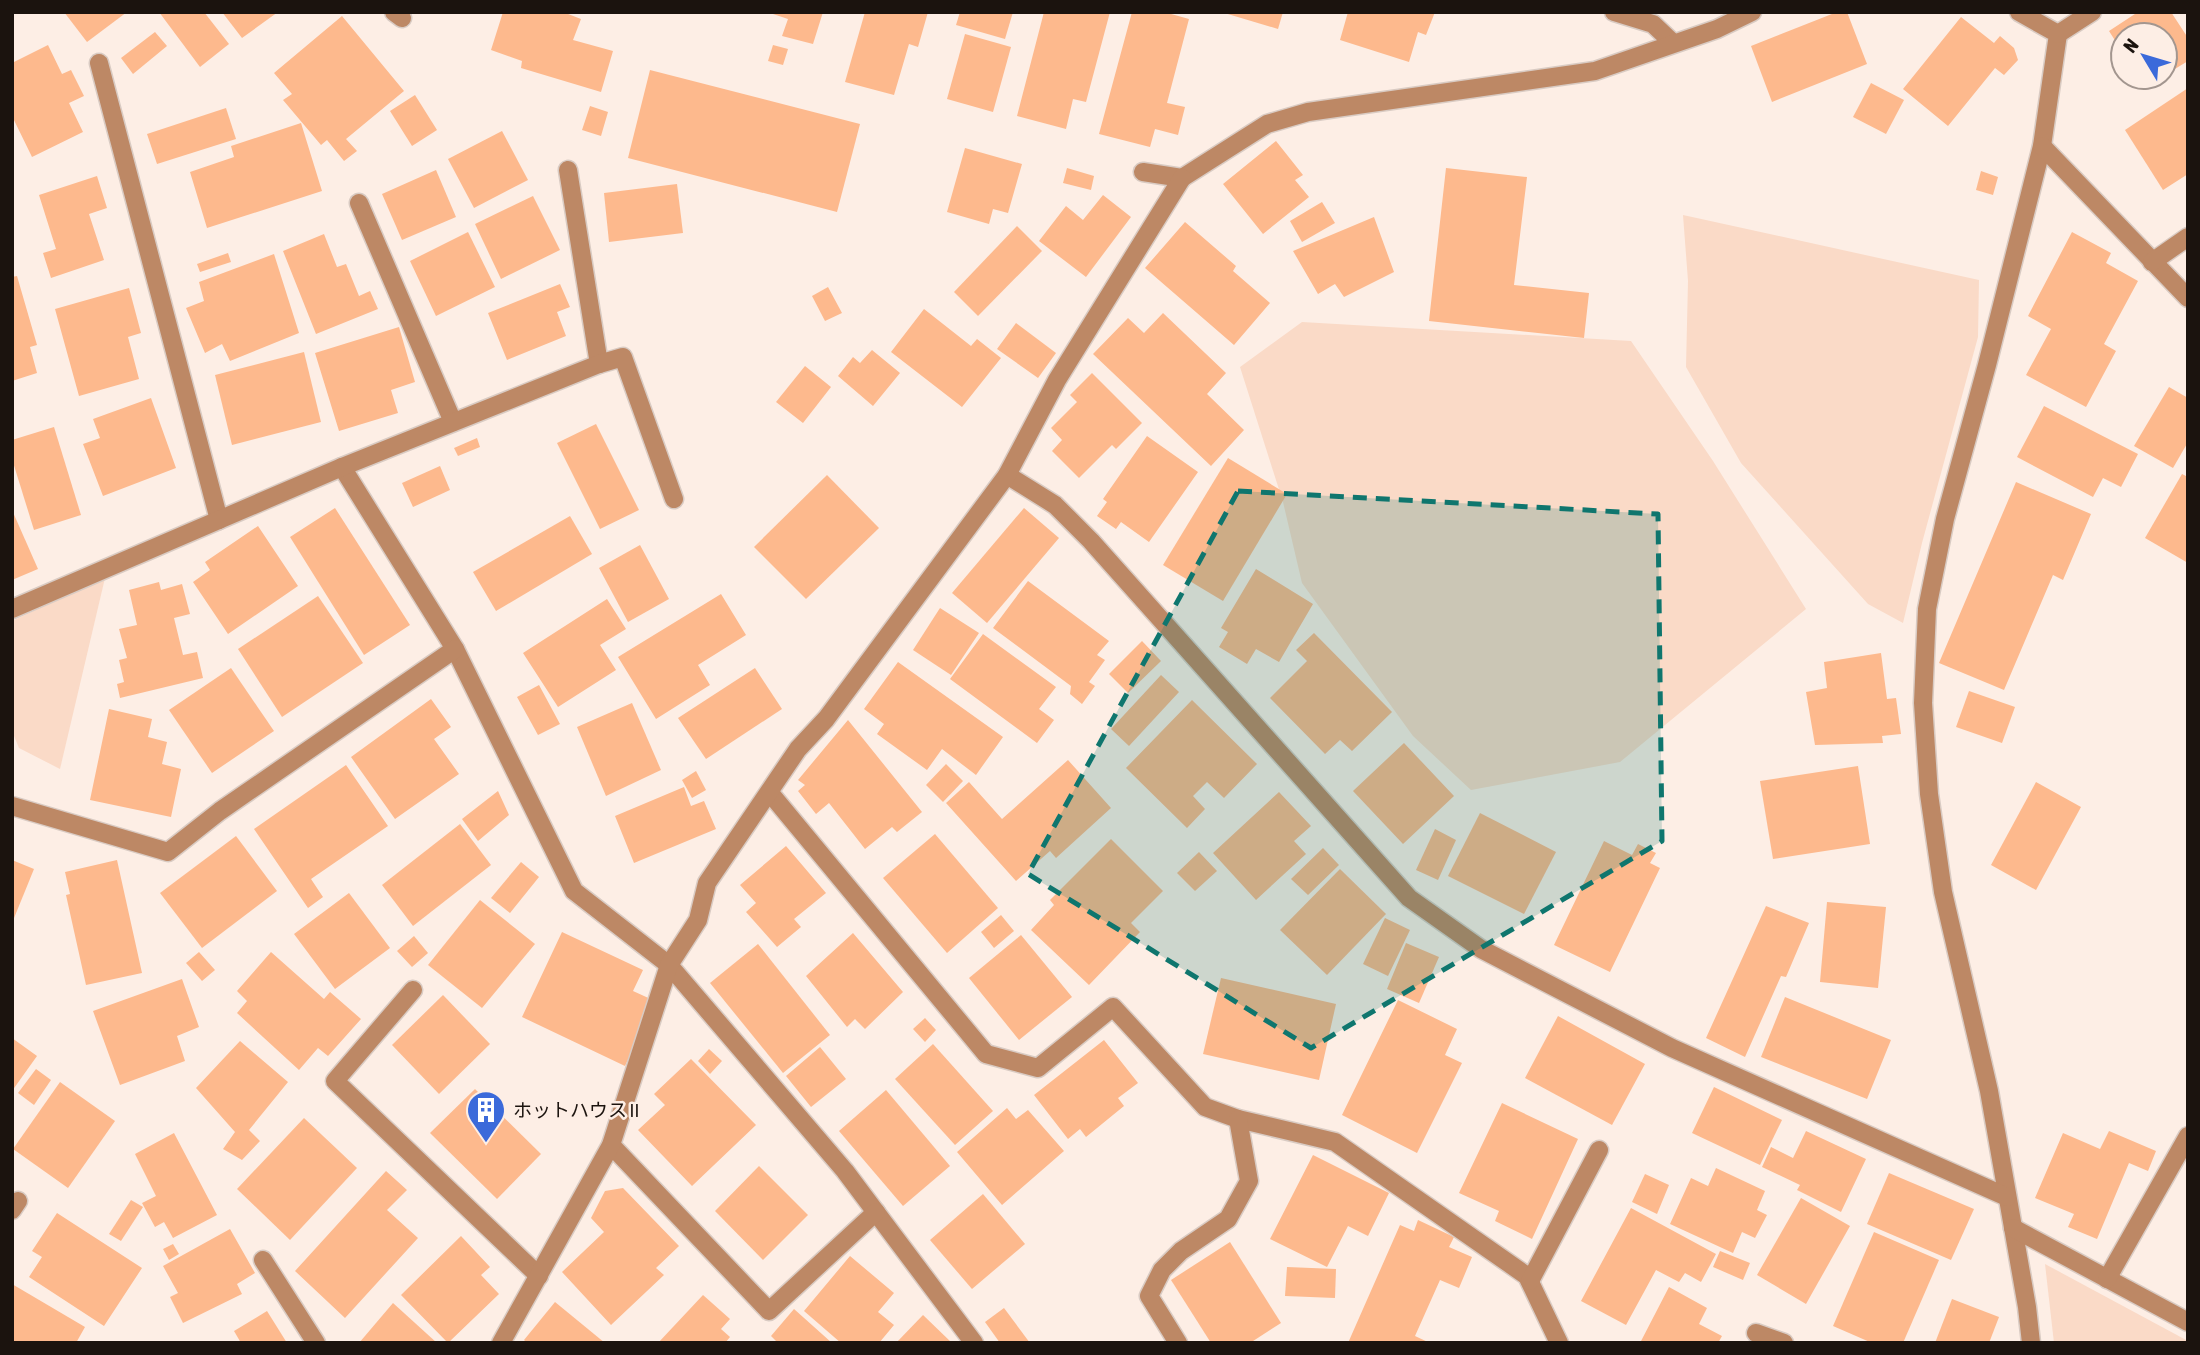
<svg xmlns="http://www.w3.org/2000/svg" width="2200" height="1355" font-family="'Asap Condensed','Noto Sans JP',sans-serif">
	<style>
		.green { fill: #fadac7 }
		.building { fill: #fdb98d }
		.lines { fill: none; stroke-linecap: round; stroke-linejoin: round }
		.minor-casing { stroke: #d9cbc3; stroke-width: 21 }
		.minor { stroke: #bd8865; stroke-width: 18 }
		.marked { fill: #0f766e; fill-opacity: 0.2; stroke: #0f766e; stroke-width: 5; stroke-dasharray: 14 9; stroke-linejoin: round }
		.labels { text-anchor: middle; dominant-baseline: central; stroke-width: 5; stroke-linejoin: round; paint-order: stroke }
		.poi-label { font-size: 19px; fill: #1b130e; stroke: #fdeee5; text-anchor: start }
	</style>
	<rect width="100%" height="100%" fill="#fdeee5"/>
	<g class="green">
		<polygon points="1683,215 1979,280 1978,337 1922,543 1903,623 1868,604 1741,463 1686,367 1688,281"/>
		<polygon points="1302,322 1631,341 1713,461 1806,609 1620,762 1471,790 1413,736 1302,583 1283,502 1240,367"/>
		<polygon points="105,578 60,769 19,748 12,731 12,621"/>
		<polygon points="2045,1264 2188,1341 2188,1343 2054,1343"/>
	</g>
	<g class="building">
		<polygon points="64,12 127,12 87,42"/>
		<polygon points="159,12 204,12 229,44 200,67"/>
		<polygon points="222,12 278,12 242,38"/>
		<polygon points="503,12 563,12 581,19 573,40 613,51 601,92 521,68 522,61 491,50"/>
		<polygon points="767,12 823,12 813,44 782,36 788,19"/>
		<polygon points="865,12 928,12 918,47 909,44 894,95 845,82"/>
		<polygon points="960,12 1013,12 1005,39 956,25"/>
		<polygon points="1044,12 1110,12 1086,102 1073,99 1066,129 1017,116"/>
		<polygon points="1132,12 1164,12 1189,19 1167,103 1185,107 1178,135 1155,129 1150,147 1099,134"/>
		<polygon points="1221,12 1283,12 1278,29"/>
		<polygon points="1348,12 1435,12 1426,35 1418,32 1409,62 1340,40"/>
		<polygon points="1837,12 1847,12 1867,64 1772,102 1751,46"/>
		<polygon points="2138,12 2171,12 2188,38 2188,61 2165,75 2165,35 2123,35 2123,53 2109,31"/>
		<polygon points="342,16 404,91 346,139 357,151 344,161 327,140 321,145 283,100 292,94 274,73"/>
		<polygon points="1961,17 1994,43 2000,36 2014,48 2018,60 2004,75 1995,68 1948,126 1903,89"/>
		<polygon points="155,32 167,46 133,74 121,58"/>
		<polygon points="965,34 1011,47 993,112 947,99"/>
		<polygon points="48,45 62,74 71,70 84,96 69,103 83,132 32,157 12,116 12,63"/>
		<polygon points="773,45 788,49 783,65 768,61"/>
		<polygon points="650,70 860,124 837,212 628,158"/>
		<polygon points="2138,77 2162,77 2145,88"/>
		<polygon points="1871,83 1904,100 1886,134 1853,117"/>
		<polygon points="2188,88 2188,174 2163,190 2125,130"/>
		<polygon points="415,95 437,130 412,146 390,111"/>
		<polygon points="590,106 608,112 601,136 582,130"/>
		<polygon points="226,108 236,139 157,164 147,134"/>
		<polygon points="301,123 322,191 207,228 190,172 234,157 231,146"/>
		<polygon points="502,131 528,180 474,208 448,159"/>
		<polygon points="1276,141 1303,175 1295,180 1309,197 1263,234 1223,184"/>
		<polygon points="965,148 1022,164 1008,213 993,209 989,224 947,212"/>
		<polygon points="1067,168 1094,176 1091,190 1063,183"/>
		<polygon points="1446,168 1527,177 1514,285 1589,293 1584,338 1429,321"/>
		<polygon points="436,170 456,217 402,240 382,194"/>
		<polygon points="1981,171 1998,177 1993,195 1976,190"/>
		<polygon points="97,176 107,208 89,214 104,260 51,278 43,253 56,249 39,195"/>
		<polygon points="677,184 683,233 609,242 604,193"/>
		<polygon points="1103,195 1131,217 1086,277 1039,241 1066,206 1083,220"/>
		<polygon points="533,196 560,250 501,279 475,224"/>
		<polygon points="1322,202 1335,223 1302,242 1290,221"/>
		<polygon points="1374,217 1394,272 1344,297 1335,284 1318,294 1293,251"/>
		<polygon points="1185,222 1236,266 1233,271 1270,303 1234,345 1145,268"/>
		<polygon points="1017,226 1042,251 978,316 954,292"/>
		<polygon points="468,232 495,287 436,316 410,261"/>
		<polygon points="2072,232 2111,253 2106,263 2138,281 2104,344 2116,351 2086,407 2026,375 2051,329 2028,316"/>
		<polygon points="324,234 337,267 346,264 359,296 370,291 378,309 316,334 283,251"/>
		<polygon points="228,253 231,262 200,272 197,264"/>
		<polygon points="274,254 299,333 230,361 222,344 205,353 186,308 204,301 199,282"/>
		<polygon points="17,276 37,345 30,347 37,373 12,381 12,277"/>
		<polygon points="560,284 570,307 557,312 566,336 507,360 488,313"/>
		<polygon points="828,287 842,313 825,321 812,296"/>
		<polygon points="129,288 141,333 128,337 139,379 79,396 55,309"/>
		<polygon points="924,309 971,346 977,339 1001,358 962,407 891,352"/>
		<polygon points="1163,313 1226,373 1207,394 1244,430 1211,466 1093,354 1128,318 1144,333"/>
		<polygon points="1016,323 1056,353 1038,378 997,349"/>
		<polygon points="399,327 415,382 391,390 398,413 339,431 315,353"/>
		<polygon points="872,350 900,373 873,406 838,376 853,357 860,363"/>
		<polygon points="304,352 321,422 232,445 215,375"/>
		<polygon points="805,366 831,387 803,423 776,402"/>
		<polygon points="1092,373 1142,423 1116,449 1112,445 1079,478 1052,451 1062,440 1051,428 1077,402 1070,395"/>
		<polygon points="2169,387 2188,398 2188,442 2173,468 2134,446"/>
		<polygon points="151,398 176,468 103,496 83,444 100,438 93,419"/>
		<polygon points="2044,406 2138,454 2121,487 2103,478 2093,497 2017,457"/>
		<polygon points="596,424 639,510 600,529 557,443"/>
		<polygon points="54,427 81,515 34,530 12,459 12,440"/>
		<polygon points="1147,436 1198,472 1149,542 1121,522 1116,529 1097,516 1107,502 1103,499"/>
		<polygon points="477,438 480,447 458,456 454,448"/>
		<polygon points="1228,458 1287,494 1223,601 1163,565"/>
		<polygon points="440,466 450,490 413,507 402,483"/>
		<polygon points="2182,474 2188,477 2188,563 2145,538"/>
		<polygon points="827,475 879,528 806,599 754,547"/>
		<polygon points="2016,482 2091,514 2063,580 2053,575 2004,690 1939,663"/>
		<polygon points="335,508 410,625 364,655 290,537"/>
		<polygon points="1024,508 1059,538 987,623 952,593"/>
		<polygon points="12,510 38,569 12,580"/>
		<polygon points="570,516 592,554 496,611 473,572"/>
		<polygon points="258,526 298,586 228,634 193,582 210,570 205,562"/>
		<polygon points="640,545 669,599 628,622 599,568"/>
		<polygon points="1256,569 1313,604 1279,662 1256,649 1247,664 1219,647 1228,632 1221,628"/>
		<polygon points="1028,581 1109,641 1097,655 1105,660 1089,682 1095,686 1082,704 1070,694 1071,686 993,628"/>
		<polygon points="159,582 161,590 182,584 190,614 174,618 183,655 197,652 203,678 120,698 117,684 124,682 119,660 127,658 119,629 137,625 129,590"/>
		<polygon points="721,594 746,635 698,665 710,685 656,719 618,657"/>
		<polygon points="318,596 363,663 282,717 238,649"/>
		<polygon points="607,599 626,629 600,645 616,670 558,707 523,653"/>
		<polygon points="940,608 979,633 951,675 913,650"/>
		<polygon points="1314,633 1392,712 1352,751 1340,740 1325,754 1270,698 1307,661 1296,650"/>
		<polygon points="983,634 1056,687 1039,709 1054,720 1037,743 950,679"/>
		<polygon points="1142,641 1161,661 1128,693 1109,674"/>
		<polygon points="1881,653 1887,699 1896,698 1901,734 1882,736 1883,743 1815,745 1806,692 1827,688 1824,662"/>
		<polygon points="898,662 1003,737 976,775 942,749 927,770 877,734 884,724 864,709"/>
		<polygon points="231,668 274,731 212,773 169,710"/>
		<polygon points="755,668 782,709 706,759 678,718"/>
		<polygon points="1161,675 1179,692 1129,746 1111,729"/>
		<polygon points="539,685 560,724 538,735 517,697"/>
		<polygon points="1969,691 2015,707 2002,743 1956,727"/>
		<polygon points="431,699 451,727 434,739 459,774 395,819 351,757"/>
		<polygon points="1192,700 1257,764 1224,798 1207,782 1193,796 1205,809 1187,828 1126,768"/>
		<polygon points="632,703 661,770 606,796 577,727"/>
		<polygon points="109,709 152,719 148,737 167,742 162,764 181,769 171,817 90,800"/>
		<polygon points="848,720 922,812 897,832 892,827 865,849 829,803 816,814 798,791 805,785 798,780"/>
		<polygon points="1404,743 1454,796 1403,844 1353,791"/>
		<polygon points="1068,760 1111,808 1056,858 1050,851 1016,881 946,803 969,782 1002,819"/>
		<polygon points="946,764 963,781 943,802 926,785"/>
		<polygon points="346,765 388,826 311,879 323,897 308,908 254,829"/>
		<polygon points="1858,766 1870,844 1773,859 1760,781"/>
		<polygon points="696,771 706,790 692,798 682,780"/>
		<polygon points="2036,782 2081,807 2036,890 1991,865"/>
		<polygon points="684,787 691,806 704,801 716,829 634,863 615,816"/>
		<polygon points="498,791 509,815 478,841 462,819"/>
		<polygon points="1279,792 1311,826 1294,841 1306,854 1256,900 1213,853"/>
		<polygon points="1480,813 1556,852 1524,914 1448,876"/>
		<polygon points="460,824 491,865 413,926 382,885"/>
		<polygon points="1435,829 1456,840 1438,880 1416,870"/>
		<polygon points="935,834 998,908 947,953 883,878"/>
		<polygon points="236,836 277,891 202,948 160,893"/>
		<polygon points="1111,839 1163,891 1131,923 1140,932 1089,985 1031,930 1054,905 1050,900"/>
		<polygon points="1604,841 1632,855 1638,844 1656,853 1650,863 1660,868 1610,972 1554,945"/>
		<polygon points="786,846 826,893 794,919 801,927 777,947 746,912 756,903 740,885"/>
		<polygon points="1323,848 1339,865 1308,895 1291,879"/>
		<polygon points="1199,852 1217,871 1195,891 1177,873"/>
		<polygon points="12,860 34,869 12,923"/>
		<polygon points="117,860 142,973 86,985 66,895 70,894 65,872"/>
		<polygon points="521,862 539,877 510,913 491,898"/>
		<polygon points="1340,869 1386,914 1327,975 1280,930"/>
		<polygon points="349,893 390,948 335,989 294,934"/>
		<polygon points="480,900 535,944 482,1008 428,965"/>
		<polygon points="1827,902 1886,907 1878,988 1820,982"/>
		<polygon points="1766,906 1809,923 1786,977 1781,976 1745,1057 1706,1038"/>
		<polygon points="1001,915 1014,931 994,948 981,932"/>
		<polygon points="1385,918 1410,930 1388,976 1363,964"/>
		<polygon points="562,932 643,970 633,991 655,1001 625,1066 522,1017"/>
		<polygon points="853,933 903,992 865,1029 855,1019 847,1027 806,976"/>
		<polygon points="1021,935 1072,997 1019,1040 969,978"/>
		<polygon points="414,936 428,953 412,967 397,951"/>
		<polygon points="1406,943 1439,957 1419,1003 1387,989"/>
		<polygon points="758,944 830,1035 783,1073 710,983"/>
		<polygon points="199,952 215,970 202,981 186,963"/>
		<polygon points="271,952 324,999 330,992 361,1019 328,1056 318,1048 299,1070 237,1013 247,1001 237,991"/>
		<polygon points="1221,978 1336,1004 1319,1080 1203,1054"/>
		<polygon points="182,979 199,1027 177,1036 185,1061 120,1085 93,1011"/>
		<polygon points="443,995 490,1044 439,1094 392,1045"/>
		<polygon points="1785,997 1891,1040 1867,1099 1761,1057"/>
		<polygon points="1398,1000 1457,1029 1445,1055 1462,1063 1417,1153 1342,1115"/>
		<polygon points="1558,1016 1645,1064 1612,1125 1525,1078"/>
		<polygon points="925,1018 936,1030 925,1042 913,1029"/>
		<polygon points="12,1038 37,1056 12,1091"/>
		<polygon points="1104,1040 1138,1083 1118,1098 1124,1106 1086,1137 1080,1129 1068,1139 1034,1095"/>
		<polygon points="240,1041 288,1082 249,1130 260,1141 242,1160 223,1149 235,1132 196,1088"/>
		<polygon points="933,1044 993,1111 955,1145 895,1079"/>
		<polygon points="820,1047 846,1079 811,1107 786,1076"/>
		<polygon points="709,1049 722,1061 710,1074 698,1061"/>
		<polygon points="691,1059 756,1125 692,1186 638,1130 665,1105 654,1094"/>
		<polygon points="36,1069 51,1080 34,1105 18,1093"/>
		<polygon points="60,1082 115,1121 68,1188 13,1149"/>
		<polygon points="1714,1087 1782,1120 1760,1165 1692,1133"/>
		<polygon points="475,1089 541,1154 497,1199 430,1133"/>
		<polygon points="886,1090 950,1166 903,1206 839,1131"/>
		<polygon points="1502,1103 1578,1139 1532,1239 1495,1221 1499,1211 1459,1193"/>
		<polygon points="1007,1108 1016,1119 1028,1110 1064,1151 1002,1205 957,1152"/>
		<polygon points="304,1118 357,1168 290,1240 237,1189"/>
		<polygon points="1806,1131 1866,1159 1841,1212 1797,1190 1800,1185 1762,1167 1771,1147 1793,1158"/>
		<polygon points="2109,1131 2156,1151 2148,1171 2129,1163 2097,1239 2068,1227 2074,1214 2035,1198 2063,1133 2100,1149"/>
		<polygon points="174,1133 217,1215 173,1238 164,1222 155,1227 142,1203 156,1196 135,1154"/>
		<polygon points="1313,1155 1389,1193 1368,1236 1348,1226 1327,1267 1270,1239"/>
		<polygon points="759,1166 808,1215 763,1260 715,1211"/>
		<polygon points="1716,1168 1765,1191 1757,1210 1767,1215 1755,1238 1742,1232 1733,1253 1670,1224 1691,1178 1708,1186"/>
		<polygon points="386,1171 407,1190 387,1210 418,1238 345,1318 295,1271"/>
		<polygon points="1889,1173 1974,1209 1951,1260 1867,1224"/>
		<polygon points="1645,1174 1669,1185 1657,1214 1632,1202"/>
		<polygon points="623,1188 679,1246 656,1268 664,1275 611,1325 562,1272 604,1232 591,1218 605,1191"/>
		<polygon points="983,1194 1025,1244 972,1289 930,1240"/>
		<polygon points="1801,1198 1850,1226 1806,1304 1757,1275"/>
		<polygon points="131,1200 143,1207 121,1241 109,1234"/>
		<polygon points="1631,1208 1716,1254 1701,1282 1685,1273 1679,1282 1656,1270 1626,1325 1581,1301"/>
		<polygon points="57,1213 142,1268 104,1326 29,1277 42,1257 32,1251"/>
		<polygon points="1418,1220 1454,1237 1449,1247 1472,1257 1459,1288 1440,1280 1415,1336 1430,1343 1348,1343 1400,1225 1414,1231"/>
		<polygon points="230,1229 255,1273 237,1284 242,1294 183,1323 170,1297 178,1293 163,1266"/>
		<polygon points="1874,1232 1939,1260 1903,1343 1872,1343 1833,1326"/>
		<polygon points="461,1236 490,1267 481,1275 499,1294 448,1343 401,1295"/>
		<polygon points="1230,1242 1281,1323 1250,1343 1211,1343 1171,1280"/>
		<polygon points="173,1244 179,1254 169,1260 163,1249"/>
		<polygon points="1720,1251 1750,1263 1743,1280 1713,1267"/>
		<polygon points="850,1256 894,1293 878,1312 894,1325 879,1343 841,1343 804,1311"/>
		<polygon points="1287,1267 1336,1269 1335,1298 1285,1296"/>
		<polygon points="12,1284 85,1327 76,1343 12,1343"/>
		<polygon points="1669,1287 1707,1308 1699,1324 1722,1336 1718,1343 1640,1343"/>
		<polygon points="703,1295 730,1319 721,1329 730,1337 725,1343 658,1343"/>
		<polygon points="1952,1299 1999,1317 1989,1343 1935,1343"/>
		<polygon points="555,1302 605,1343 527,1343 524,1340"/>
		<polygon points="393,1303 437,1343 359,1343"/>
		<polygon points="1004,1308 1030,1343 1000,1343 985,1322"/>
		<polygon points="794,1309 832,1343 778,1343 771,1336"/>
		<polygon points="267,1311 287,1343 241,1343 234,1331"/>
		<polygon points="923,1315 952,1343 896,1343"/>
	</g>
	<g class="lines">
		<defs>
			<g id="minor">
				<polyline points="394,12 402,18"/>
				<polyline points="1614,12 1653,24 1673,43"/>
				<polyline points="2019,12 2058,34 2042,146 1987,365 1945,519 1927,609 1923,703 1929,794 1943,892 1989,1091 2027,1307 2031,1343"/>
				<polyline points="2058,34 2092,12"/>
				<polyline points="99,63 219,520"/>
				<polyline points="2042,146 2188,298"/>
				<polyline points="568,170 599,364"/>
				<polyline points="1143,172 1182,178 1267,124 1308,112 1595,71 1717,29 1752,12"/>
				<polyline points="359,203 453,422"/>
				<polyline points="2152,262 2188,237"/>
				<polyline points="342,467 455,649 574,891 669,965 845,1171 974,1343"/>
				<polyline points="1007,475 1055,505 1091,541 1409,898 1481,949 1672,1048 2007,1197"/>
				<polyline points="12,609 342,467 599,364 623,357 674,499"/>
				<polyline points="770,793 986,1054 1038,1068 1113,1007 1205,1107 1238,1119 1335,1142 1527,1276 1559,1343"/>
				<polyline points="12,806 168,852 220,811 455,649"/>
				<polyline points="413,990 335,1081 539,1276"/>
				<polyline points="611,1145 769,1311 876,1212"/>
				<polyline points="12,1210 18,1201"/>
				<polyline points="2013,1228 2188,1322"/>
				<polyline points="263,1260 316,1343"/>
				<polyline points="2107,1279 2188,1136"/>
				<polyline points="1530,1281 1599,1150"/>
				<polyline points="1756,1333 1784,1343"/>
				<polyline points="501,1343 611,1145 669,965 698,920 707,883 798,749 826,719 1007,475 1057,380 1182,178"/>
				<polyline points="1178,1343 1149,1296 1162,1270 1181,1251 1228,1219 1249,1181 1238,1119"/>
			</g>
		</defs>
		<use href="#minor" class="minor-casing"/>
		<use href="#minor" class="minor"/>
	</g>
	<path class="marked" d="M1238 491 1658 514 1662 841 1311 1048 1028 874Z"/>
	<defs>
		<symbol id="building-pin" viewBox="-11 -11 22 30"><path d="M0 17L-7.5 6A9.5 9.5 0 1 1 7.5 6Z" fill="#3b6ada" stroke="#fdeee5"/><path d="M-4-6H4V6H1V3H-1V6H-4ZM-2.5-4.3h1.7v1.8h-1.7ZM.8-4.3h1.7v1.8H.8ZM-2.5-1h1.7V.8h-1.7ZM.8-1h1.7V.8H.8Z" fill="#fff"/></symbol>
	</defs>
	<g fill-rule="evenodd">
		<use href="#building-pin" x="464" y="1088" width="44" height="60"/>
	</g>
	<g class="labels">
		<g class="poi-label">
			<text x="513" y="1110">ホットハウス II</text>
		</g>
	</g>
	<rect width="2200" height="1355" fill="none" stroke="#1b130e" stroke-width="28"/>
	<g transform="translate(2144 56) rotate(308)"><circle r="33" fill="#fdeee5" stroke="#a3968f" stroke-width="2"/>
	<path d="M0-5L12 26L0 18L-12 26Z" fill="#3b6ada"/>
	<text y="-10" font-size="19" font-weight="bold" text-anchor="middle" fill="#1b130e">N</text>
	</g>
</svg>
